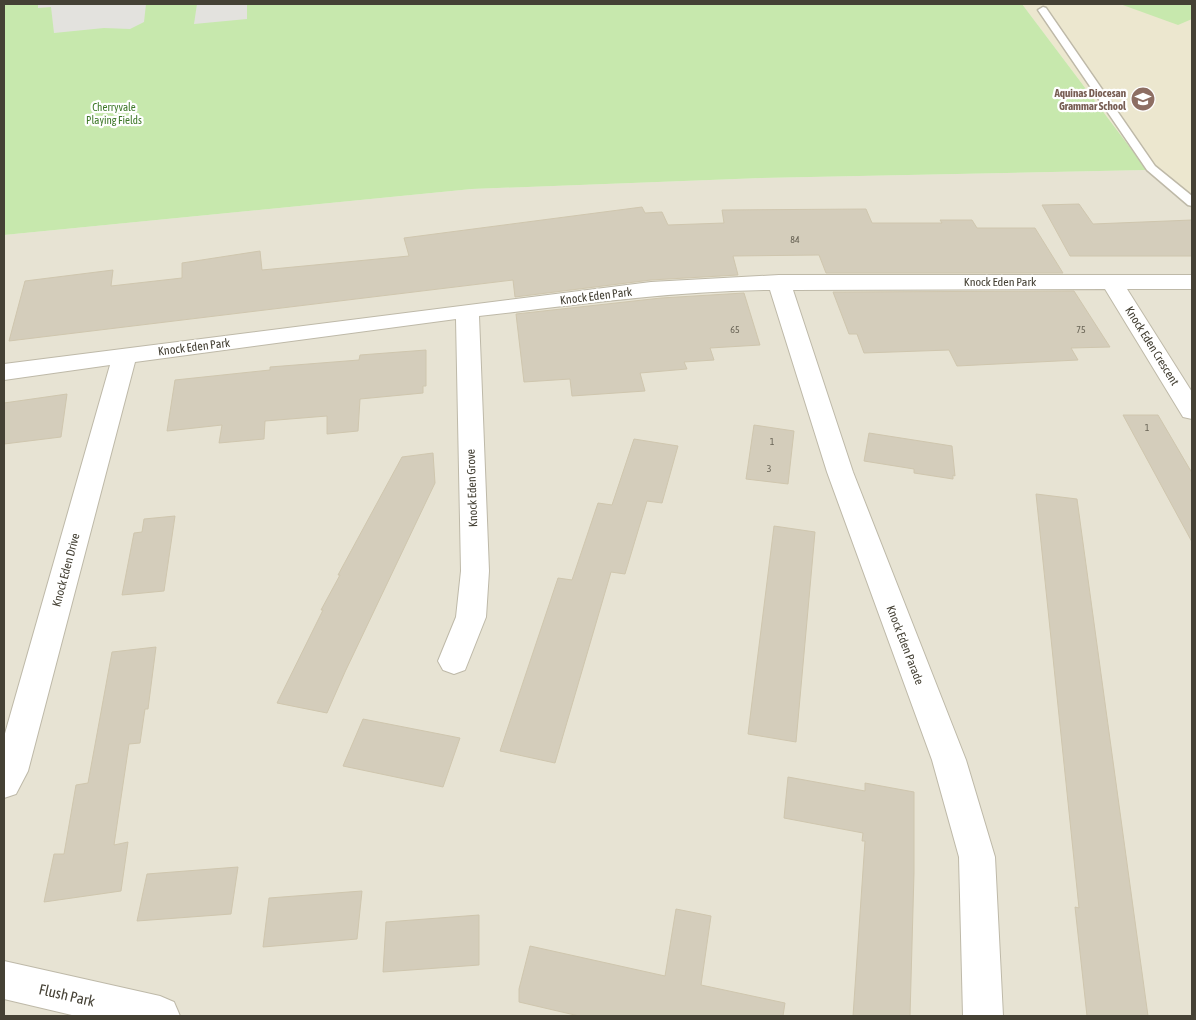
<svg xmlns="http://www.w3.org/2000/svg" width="1196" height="1020" font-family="'Asap Condensed',sans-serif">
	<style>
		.residential { fill: #e7e3d3 }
		.education { fill: #ece7cf }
		.green { fill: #c7e8ad }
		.parking { fill: #e3e2de }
		.building { fill: #d4cdbb; stroke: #cfc6ae }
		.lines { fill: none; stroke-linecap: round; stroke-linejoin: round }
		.lane-casing { stroke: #beb9a8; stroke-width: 3 }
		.street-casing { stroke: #beb9a8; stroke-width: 2 }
		.lane { fill: #fff; fill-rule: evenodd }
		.street { fill: #fff; fill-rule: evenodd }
		.labels { text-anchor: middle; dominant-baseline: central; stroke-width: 4.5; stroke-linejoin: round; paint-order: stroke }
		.number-label { font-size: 10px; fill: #696456 }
		.far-education-label { font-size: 11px; font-weight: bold; fill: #785e54; stroke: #fff; text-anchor: end }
		.far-park-label { font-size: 11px; fill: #3d7728; stroke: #fff }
		.street-label { font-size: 12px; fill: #454135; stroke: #fff }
		.near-street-label { font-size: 15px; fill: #454135; stroke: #fff }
	</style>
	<rect width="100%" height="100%" fill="#f3f0e5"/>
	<polygon class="residential" points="1147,170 1192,209 1192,1016 4,1016 4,235 472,189 762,178"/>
	<polygon class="education" points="1022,4 1192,4 1192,209 1147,170"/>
	<g class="green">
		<polygon points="4,4 1022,4 1147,170 762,178 472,189 4,235"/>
		<polygon points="1120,4 1192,4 1192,19 1178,25"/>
	</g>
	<g class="parking">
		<polygon points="38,4 146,4 144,22 130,29 104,28 54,33 51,7 38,8"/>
		<polygon points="197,4 247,4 247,19 194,24"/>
	</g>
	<g class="building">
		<polygon points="1079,204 1093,224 1192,220 1192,256 1070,256 1042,205"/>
		<polygon points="642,207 645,213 662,212 668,225 724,223 722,210 866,209 872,223 942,223 940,220 972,220 977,228 1035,228 1063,273 826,273 819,255 733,256 738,275 651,280 515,297 513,280 9,341 25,281 113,270 111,286 182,278 182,263 260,251 262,270 409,256 404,238"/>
		<polygon points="1074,291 1110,347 1071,348 1078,360 957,366 949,350 864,353 857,334 849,334 833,292"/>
		<polygon points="744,293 760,345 710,348 714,360 684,362 687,369 640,373 645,391 572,396 570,379 524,382 516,314 661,298"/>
		<polygon points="426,350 426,386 423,386 423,393 360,399 358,431 327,434 327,416 265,421 264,439 219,443 222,425 167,431 175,380 270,370 270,367 359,360 360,355"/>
		<polygon points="67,394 61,437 4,444 4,403"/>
		<polygon points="1123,415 1158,415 1192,473 1192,542"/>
		<polygon points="754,425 794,431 788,484 746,479"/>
		<polygon points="869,433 952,446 955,476 953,475 953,479 914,473 914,469 864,461"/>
		<polygon points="634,439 678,446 662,503 647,501 625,574 611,572 555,763 500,751 558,578 572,580 598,503 612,505"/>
		<polygon points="433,453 435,483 345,672 327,713 277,703 323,610 321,610 340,575 338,575 402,457"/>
		<polygon points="1036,494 1077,499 1148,1016 1087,1016 1075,907 1079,908"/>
		<polygon points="175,516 164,591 122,595 134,533 142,532 144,519"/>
		<polygon points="774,526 815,532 796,742 748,734"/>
		<polygon points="156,647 148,709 145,709 140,743 129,744 114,845 128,842 121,891 44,902 54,854 64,854 76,785 88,783 112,652"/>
		<polygon points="363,719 460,738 443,787 343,766"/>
		<polygon points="788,777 865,791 865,783 914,792 914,873 910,1016 853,1016 865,841 862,841 863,833 784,818"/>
		<polygon points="238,867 231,914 137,921 147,874"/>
		<polygon points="362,891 357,939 263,947 269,898"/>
		<polygon points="676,909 711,916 701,985 785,1003 783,1016 579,1016 519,1002 519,989 530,946 665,976"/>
		<polygon points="479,915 479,965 383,972 386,922"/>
	</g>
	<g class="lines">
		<defs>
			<polygon id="lane" points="1043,7 1046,8 1155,166 1192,196 1192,206 1188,205 1147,170 1038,10"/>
			<g id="street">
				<path d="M779 275H1192V289H1127L1192 392V419L1183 417 1105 289 793 290 853 472 966 760 995 857 1003 1016H963L959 857 932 760 827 472 770 290C672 291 576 305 479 316L489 571 486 617 465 670 454 674 443 670 438 661 456 617 461 571 456 319 135 362 28 771 16 794 4 798V737L110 365 4 380V364L651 282Z"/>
				<polygon points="4,961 160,996 174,1002 180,1016 76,1016 4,999"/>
			</g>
		</defs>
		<use href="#lane" class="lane-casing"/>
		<use href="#street" class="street-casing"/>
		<use href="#lane" class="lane"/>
		<use href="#street" class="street"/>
	</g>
	<defs>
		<symbol id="school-disc" viewBox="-11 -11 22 22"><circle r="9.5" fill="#8d6e63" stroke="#fff"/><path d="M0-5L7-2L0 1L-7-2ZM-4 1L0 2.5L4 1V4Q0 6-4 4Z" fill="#fff"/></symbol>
	</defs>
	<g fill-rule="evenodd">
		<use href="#school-disc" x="1129" y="85" width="28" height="28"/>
	</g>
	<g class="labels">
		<g class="number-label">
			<text x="795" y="239">84</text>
			<text x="735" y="329">65</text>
			<text x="1081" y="329">75</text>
			<text x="1147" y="427">1</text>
			<text x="772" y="441">1</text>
			<text x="769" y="468">3</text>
		</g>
		<g class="far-education-label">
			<text x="1126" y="93">Aquinas Diocesan<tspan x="1126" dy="13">Grammar School</tspan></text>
		</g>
		<g class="far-park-label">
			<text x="114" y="107">Cherryvale<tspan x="114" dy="13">Playing Fields</tspan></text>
		</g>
		<g class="street-label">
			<text x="1000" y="282">Knock Eden Park</text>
			<text transform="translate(596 296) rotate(-7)">Knock Eden Park</text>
			<text transform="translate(1152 346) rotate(58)">Knock Eden Crescent</text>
			<text transform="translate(194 347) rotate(-7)">Knock Eden Park</text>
			<text transform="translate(472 488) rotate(-92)">Knock Eden Grove</text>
			<text transform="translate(66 570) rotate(-75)">Knock Eden Drive</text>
			<text transform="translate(905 645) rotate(69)">Knock Eden Parade</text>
		</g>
		<g class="near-street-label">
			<text transform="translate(67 995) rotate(13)">Flush Park</text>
		</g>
	</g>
	<rect width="1196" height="1020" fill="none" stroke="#454135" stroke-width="10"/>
</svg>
